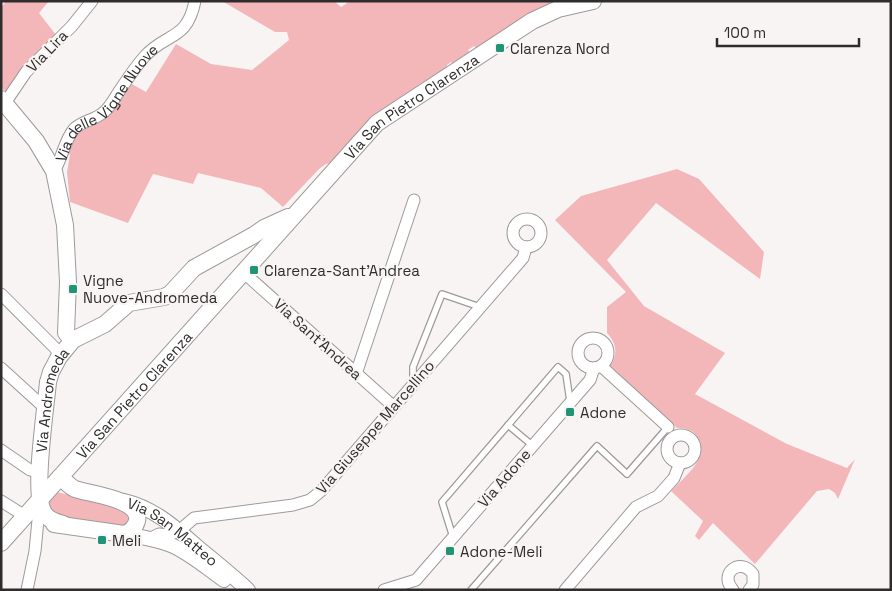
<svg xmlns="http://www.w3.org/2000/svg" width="892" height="591" font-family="'Space Grotesk',sans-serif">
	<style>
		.green { fill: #f4b7b9 }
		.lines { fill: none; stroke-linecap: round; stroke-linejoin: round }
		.service-casing { stroke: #9f9a9a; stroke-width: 8 }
		.minor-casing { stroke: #9f9a9a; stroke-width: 13 }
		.tertiary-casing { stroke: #9f9a9a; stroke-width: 16 }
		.secondary-casing { stroke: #9f9a9a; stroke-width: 18 }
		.service { stroke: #fff; stroke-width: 5.5 }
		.minor { stroke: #fff; stroke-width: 11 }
		.tertiary { stroke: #fff; stroke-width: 14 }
		.secondary { stroke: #fff; stroke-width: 16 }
		.poi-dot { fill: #229476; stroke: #f9f4f4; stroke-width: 2 }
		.labels { text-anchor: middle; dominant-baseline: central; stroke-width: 4.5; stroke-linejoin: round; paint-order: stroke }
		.poi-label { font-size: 15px; fill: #2e2c2c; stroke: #f9f4f4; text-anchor: start }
		.street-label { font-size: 15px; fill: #2e2c2c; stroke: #f9f4f4 }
	</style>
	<rect width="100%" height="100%" fill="#f9f4f4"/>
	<g class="green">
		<polygon points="6,1 49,1 39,13 56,35 8,94 1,87 1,8"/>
		<polygon points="222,1 334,1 341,7 350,1 568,1 478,51 474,46 468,50 471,55 454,66 451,62 447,65 447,71 333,163 326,164 319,169 283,207 261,188 198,173 193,184 153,174 128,223 70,202 67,172 70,155 68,152 77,131 130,83 146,92 176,44 211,64 252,70 289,40 287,32 275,32"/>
		<path d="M677 169 699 179 764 252 760 279 656 203 607 260 644 306 725 353 695 394 787 444 847 468 855 459 838 499 835 493 829 489 817 491 755 564 713 523 699 540 695 536 703 521 671 491C684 477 710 458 698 438 694 430 686 428 677 428L610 366C618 354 617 344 607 333V307L626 292 555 220 581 196Z"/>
		<polygon points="57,492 126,509 130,520 124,526 56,516 46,504"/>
	</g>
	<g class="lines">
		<defs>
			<g id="service">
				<polyline points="413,383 413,367 442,294 480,307"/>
				<polyline points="508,425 532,445"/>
				<polyline points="453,537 442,502 558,367 566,374 570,401"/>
				<polyline points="471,590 597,446 627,474 668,427"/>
			</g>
			<g id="minor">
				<polyline points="5,103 26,72 72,26 92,1"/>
				<path id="s1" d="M54 171C63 157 64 141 74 129 82 121 95 120 104 112 111 106 115 97 120 90 128 78 136 66 145 56 167 32 187 41 195 1"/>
				<circle cx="527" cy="233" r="14"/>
				<polyline points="243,272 393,406"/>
				<polyline points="1,294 56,349 59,357"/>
				<circle cx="593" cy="353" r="15"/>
				<polyline points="601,366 668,427"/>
				<polyline points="1,368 46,409"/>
				<polyline points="356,374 414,200"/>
				<circle cx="681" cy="449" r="14"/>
				<polyline points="1,450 30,470 39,472"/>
				<polyline points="1,501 25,516"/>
				<polyline points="149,539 159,534 169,535 179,531 194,518 293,505 310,500 321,491 523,258 526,247"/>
				<polyline points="27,590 35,551 38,520"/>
				<polyline points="384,590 416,580 590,380 594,368"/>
				<polyline points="565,590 636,507 658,496 674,478 680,463"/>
				<path d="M733 590C718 574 740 556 753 574V585L749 590"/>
			</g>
			<g id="tertiary">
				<path id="s2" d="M124 501C155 508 178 530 201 550 217 563 233 576 248 590"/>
				<path d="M124 534C140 537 156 539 171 545 190 553 207 568 224 580"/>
			</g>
			<g id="secondary">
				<polyline points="1,99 36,141 54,171 65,225 68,282 66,333 73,340"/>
				<path d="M54 524 124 534C131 532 135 528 137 521 142 499 89 494 75 489 70 487 65 481 60 477"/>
				<path id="s3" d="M63 524C56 522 48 520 44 513 32 495 46 407 48 382L51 372 59 357 73 340 105 324 129 303 164 297 170 294 194 268 254 235 264 228 288 217"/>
				<path id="s4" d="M1 543 377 123 532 21 558 9 593 1"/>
			</g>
		</defs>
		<use href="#service" class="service-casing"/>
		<use href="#minor" class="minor-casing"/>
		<use href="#tertiary" class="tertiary-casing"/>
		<use href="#secondary" class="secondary-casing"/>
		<use href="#service" class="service"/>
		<use href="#minor" class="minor"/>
		<use href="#tertiary" class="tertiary"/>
		<use href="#secondary" class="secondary"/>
	</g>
	<g class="poi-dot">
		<rect x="495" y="43" width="10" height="10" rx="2.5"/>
		<rect x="249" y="265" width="10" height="10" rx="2.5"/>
		<rect x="68" y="284" width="10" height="10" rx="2.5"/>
		<rect x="565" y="407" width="10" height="10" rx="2.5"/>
		<rect x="97" y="535" width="10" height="10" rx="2.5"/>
		<rect x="445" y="546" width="10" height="10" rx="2.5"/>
	</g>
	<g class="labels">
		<g class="poi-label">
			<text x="510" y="48">Clarenza Nord</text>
			<text x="264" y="270">Clarenza-Sant'Andrea</text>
			<text x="83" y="280">Vigne<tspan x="83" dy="17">Nuove-Andromeda</tspan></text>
			<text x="580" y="412">Adone</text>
			<text x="112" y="540">Meli</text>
			<text x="460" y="551">Adone-Meli</text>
		</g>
		<g class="street-label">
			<text transform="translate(47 51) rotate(-46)">Via Lira</text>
			<text stroke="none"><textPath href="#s1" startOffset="88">Via delle Vigne Nuove</textPath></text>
			<text stroke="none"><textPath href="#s4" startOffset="601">Via San Pietro Clarenza</textPath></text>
			<text transform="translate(318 339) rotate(42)">Via Sant'Andrea</text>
			<text stroke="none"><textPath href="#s4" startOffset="199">Via San Pietro Clarenza</textPath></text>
			<text stroke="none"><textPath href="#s3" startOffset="138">Via Andromeda</textPath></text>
			<text transform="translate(375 427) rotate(-49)">Via Giuseppe Marcellino</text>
			<text transform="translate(504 478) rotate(-49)">Via Adone</text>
			<text stroke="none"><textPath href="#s2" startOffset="58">Via San Matteo</textPath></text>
		</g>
	</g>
	<rect width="892" height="591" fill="none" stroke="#2e2c2c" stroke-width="5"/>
	<path d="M717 38v8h142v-8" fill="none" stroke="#2e2c2c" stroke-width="2.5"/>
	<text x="724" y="38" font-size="15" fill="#2e2c2c" stroke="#f9f4f4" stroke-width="4" paint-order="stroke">100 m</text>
</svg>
